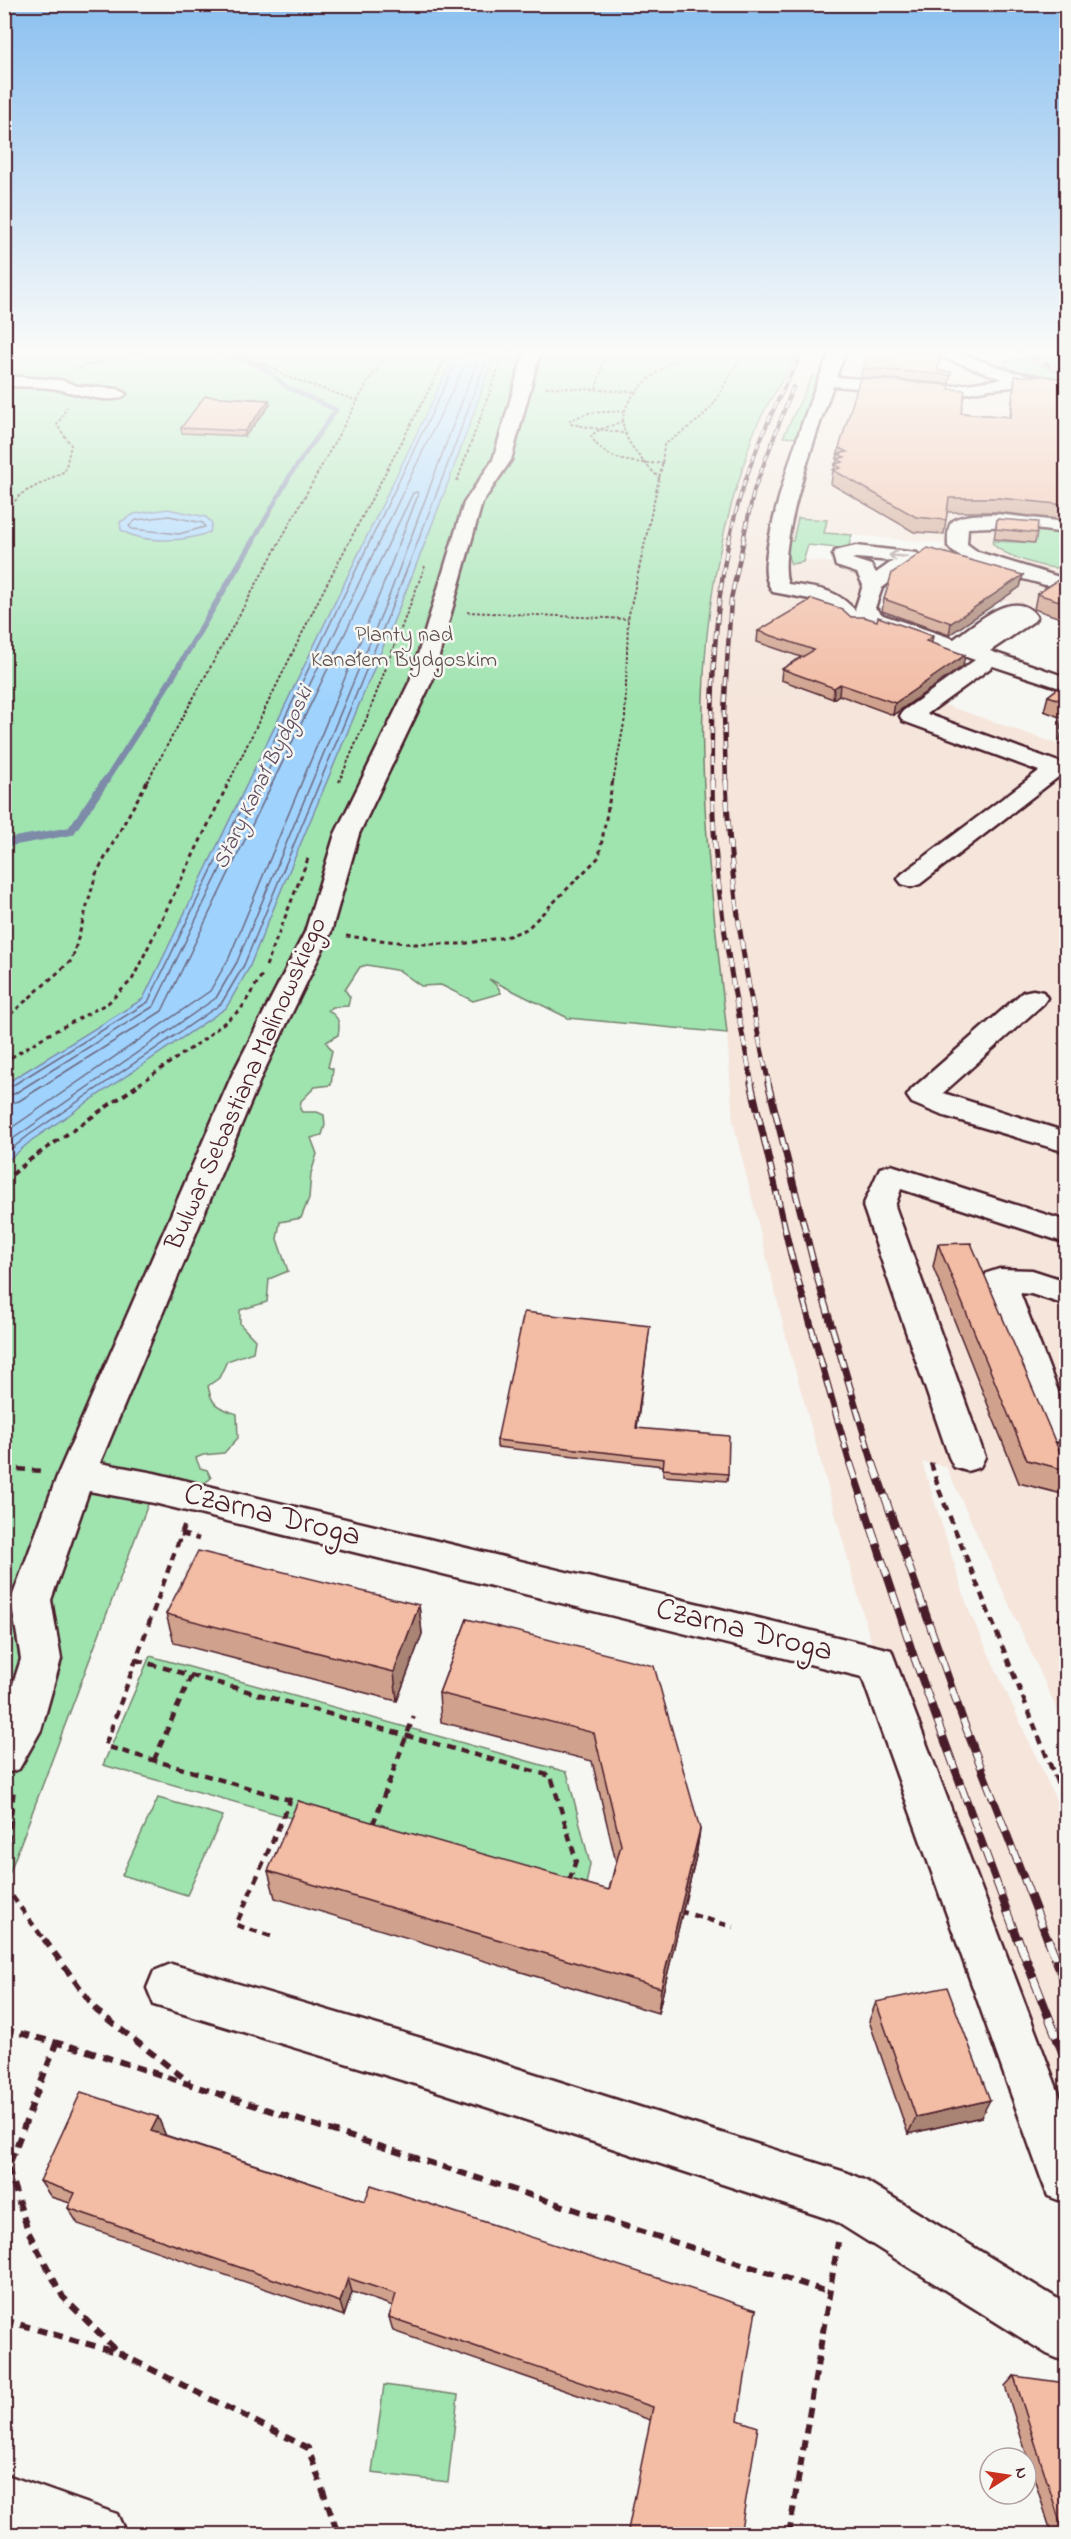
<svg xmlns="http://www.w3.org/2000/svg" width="1071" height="2539" font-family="'Indie Flower',sans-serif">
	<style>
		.built { fill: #f5e5db }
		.green { fill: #9fe3af; stroke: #74816d; stroke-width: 1.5 }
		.water { fill: #9fd3fd; stroke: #7d8ba9; stroke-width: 1.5 }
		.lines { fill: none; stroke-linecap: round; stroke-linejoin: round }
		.shore { stroke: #6c677f; stroke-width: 1.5 }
		.stream-far2 { stroke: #7d8ba9; stroke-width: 4.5 }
		.stream-far1 { stroke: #7d8ba9; stroke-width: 6 }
		.stream { stroke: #7d8ba9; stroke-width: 8 }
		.minor-casing { stroke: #4a1f2b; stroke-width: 5 }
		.path-far4 { stroke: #4a1f2b; stroke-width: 2; stroke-dasharray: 3 2; stroke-linecap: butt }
		.path-far3 { stroke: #4a1f2b; stroke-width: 3; stroke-dasharray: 4.5 4; stroke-linecap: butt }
		.path-far2 { stroke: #4a1f2b; stroke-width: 4; stroke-dasharray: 6 4.5; stroke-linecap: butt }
		.path-far1 { stroke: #4a1f2b; stroke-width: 4.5; stroke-dasharray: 8 6; stroke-linecap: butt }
		.path { stroke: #4a1f2b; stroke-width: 6; stroke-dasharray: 10 7; stroke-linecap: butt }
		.minor { fill: #f6f6f2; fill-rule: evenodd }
		.tram { stroke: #4a1f2b; stroke-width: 1.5 }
		.rail-far5-casing { stroke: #4a1f2b; stroke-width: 4 }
		.rail-far4-casing { stroke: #4a1f2b; stroke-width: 4.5 }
		.rail-far3-casing { stroke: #4a1f2b; stroke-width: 5 }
		.rail-far2-casing { stroke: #4a1f2b; stroke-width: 7 }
		.rail-far1-casing { stroke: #4a1f2b; stroke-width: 8 }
		.rail-casing { stroke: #4a1f2b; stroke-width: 9 }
		.rail-far5 { stroke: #f6f6f2; stroke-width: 2; stroke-dasharray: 7; stroke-linecap: butt }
		.rail-far4 { stroke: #f6f6f2; stroke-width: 3; stroke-dasharray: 8; stroke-linecap: butt }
		.rail-far3 { stroke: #f6f6f2; stroke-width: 4; stroke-dasharray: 10; stroke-linecap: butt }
		.rail-far2 { stroke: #f6f6f2; stroke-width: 4.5; stroke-dasharray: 14; stroke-linecap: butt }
		.rail-far1 { stroke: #f6f6f2; stroke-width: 6; stroke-dasharray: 17; stroke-linecap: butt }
		.rail { stroke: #f6f6f2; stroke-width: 7; stroke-dasharray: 21; stroke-linecap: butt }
		.wall { fill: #d0a28e; stroke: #4a1f2b; stroke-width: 1.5 }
		.shaded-wall { fill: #a98474; stroke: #4a1f2b; stroke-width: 1.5 }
		.building { fill: #f2bca5; stroke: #4a1f2b; stroke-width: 1.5 }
		.oneway { stroke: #a99598 }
		.labels { text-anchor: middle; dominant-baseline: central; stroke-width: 5; stroke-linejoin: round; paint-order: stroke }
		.far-park-label { font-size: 22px; fill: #5f504c; stroke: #f6f6f2 }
		.far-water-label { font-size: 22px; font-style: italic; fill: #5f4c60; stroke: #f6f6f2 }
		.street-label { font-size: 26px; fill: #4a1f2b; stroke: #f6f6f2 }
		.near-street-label { font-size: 32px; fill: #4a1f2b; stroke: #f6f6f2 }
	</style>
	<rect width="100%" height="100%" fill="#f6f6f2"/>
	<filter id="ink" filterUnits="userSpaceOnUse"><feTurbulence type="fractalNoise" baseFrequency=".0167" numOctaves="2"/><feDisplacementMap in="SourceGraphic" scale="12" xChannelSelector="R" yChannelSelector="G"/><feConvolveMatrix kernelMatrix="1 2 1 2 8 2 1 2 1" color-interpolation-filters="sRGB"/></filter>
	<g filter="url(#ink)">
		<polygon class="built" points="801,348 1066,348 1066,620 1001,599 958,629 912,570 949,544 852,535 848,549 808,545 804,560 828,562 854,571 864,581 855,604 848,611 814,660 1066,747 1066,1729 946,1466 922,1462 969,1611 1066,1822 1066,2178 877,1663 788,1344 733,1121 727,1033 704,822 701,717 714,585 728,517 758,424"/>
		<g class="green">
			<path d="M18 348H801C787 373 771 397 758 423 749 441 745 464 738 483 679 664 707 848 727 1033L568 1018 489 979 498 987 501 993 473 1001 441 985 421 986 400 971 367 965 360 967 345 990 350 997 348 1006 333 1007 328 1010C338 1017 341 1022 338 1035L326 1042 332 1051 328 1067 333 1069 331 1085 315 1087 301 1101 300 1109 302 1112H317L324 1115 325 1125 322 1135 311 1138 317 1154 311 1173 309 1198 301 1218 280 1222 277 1239 288 1271 269 1279 267 1302 240 1310V1324L255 1340 253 1352 227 1361 219 1378 208 1386C212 1407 218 1407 237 1414L238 1438 224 1453 203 1455 196 1458 200 1468 207 1470 211 1478 197 1489 154 1488 5 1885V361Z"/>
			<polygon points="1022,348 1066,348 1066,369"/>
			<polygon points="1025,359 1066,376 1066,383 1008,372 1005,361"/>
			<polygon points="813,375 820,380 800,438 783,437"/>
			<polygon points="798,518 827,520 824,533 852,535 848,549 808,545 803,562 791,564 785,549 787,541 793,541"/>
			<path d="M994 526 1066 533V567C1052 572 1004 556 993 544L992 541 1035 543V532Z"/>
			<polygon points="150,1656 567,1772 590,1864 583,1900 103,1765"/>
			<polygon points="158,1798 223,1816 187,1895 122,1875"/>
			<polygon points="384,2385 458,2395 448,2482 372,2473"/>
		</g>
		<g class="water">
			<path d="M458 348H496C426 559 333 762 249 968L226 1008 32 1140 5 1163V1084L143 999Z"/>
			<path d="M168 509 206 517 212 523 210 532C185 542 144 544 121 530L120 522 134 514Z"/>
		</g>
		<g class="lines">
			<g class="shore">
				<polygon points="169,516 203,523 205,527 179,534 132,529 129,526 136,520"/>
				<polyline points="4,1088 10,1087 148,1002 463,348"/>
				<polyline points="4,1096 14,1094 154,1006 469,356 470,348"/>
				<polyline points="4,1105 19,1101 162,1011 413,493 417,492 418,495 380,593 229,958 210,991 4,1133"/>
				<polyline points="4,1145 216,998 237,962 389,596 482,348"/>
				<path d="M4 1155 29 1135 221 1004 244 965C328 760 417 557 490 348"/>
			</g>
			<polyline class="stream-far2" points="233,348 232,351 268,371 285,386 336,410 291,474 253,541"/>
			<polyline class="stream-far1" points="105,782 170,681 254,539"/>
			<polyline class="stream" points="4,843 71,831 106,780"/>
			<defs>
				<g id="minor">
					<polygon points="529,348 543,348 538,360 511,460 482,503 432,681 359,834 331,932 262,1075 100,1463 154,1473 891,1650 1066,2112 1066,2203 1048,2196 1041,2178 862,1677 154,1503 89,1491 51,1600 61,1659 41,1730 19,1769 4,1774 4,1712 21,1659 11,1600 58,1474 232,1075 305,932 335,834 410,681 464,503 493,460 522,360"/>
					<path d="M833 348H850L845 353 836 377 952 386 1002 379 926 351 924 348H945L1013 372 1066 381V391L1036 385 990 389 952 396 833 386C819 425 775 548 788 584 820 589 833 587 856 611L855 609 863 585 857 573 836 566 833 555 835 551 856 546 917 553 919 557 917 561 882 588 875 608 883 615 954 639C976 624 1015 585 1037 617L1034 621 990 651 1066 677V690L993 666 927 714 1064 764 1066 771 920 884 911 887 902 884 898 879 902 874 1039 771 903 721 900 716 903 711 975 660 869 623 864 619 866 622 863 626H849L828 605 820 601 773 592C770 588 767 581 766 575 761 538 813 383 833 348ZM856 558 893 561 876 573 871 565 852 559Z"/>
					<path d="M4 376 60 380 78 386 118 389 126 394C115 407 72 392 57 389 40 386 22 387 4 386Z"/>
					<path d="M996 514 1066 522V533L1011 526 968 528 967 544 978 552 1059 577 1062 581 1059 585H1045C1020 577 962 567 948 546 948 540 947 526 952 522 961 513 984 515 996 514Z"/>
					<polygon points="1033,990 1043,992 1047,998 1043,1004 943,1093 1066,1132 1066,1152 941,1115 912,1103 907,1096 912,1089 1023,992"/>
					<polygon points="891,1165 1066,1221 1066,1243 901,1189 895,1206 985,1457 980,1467 967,1471 954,1467 949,1457 863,1206 880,1168"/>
					<polygon points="999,1269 1032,1270 1066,1281 1066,1305 1031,1294 1020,1293 1061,1399 1066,1405 1066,1444 1053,1440 1028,1405 982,1281 987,1273"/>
					<polygon points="171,1964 431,2041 848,2173 866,2181 1066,2304 1066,2362 1047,2354 835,2221 431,2089 154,2005 147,1988 154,1971"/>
					<polygon points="4,2474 117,2514 126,2534 15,2534 4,2531"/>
				</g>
			</defs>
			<use href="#minor" class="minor-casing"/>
			<g class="path-far4">
				<polyline points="154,349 200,351 268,365 285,376 358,401"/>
				<polyline points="11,361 24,348"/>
				<polyline points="78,368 155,348"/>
				<polyline points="546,387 638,392"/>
				<polyline points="596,389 607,348"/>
				<polyline points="625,411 589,413 570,420 571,424 627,434"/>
				<path d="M623 421 597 431 591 436C605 462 636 464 663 463"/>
				<path d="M660 479C646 464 623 443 623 421 623 390 673 360 697 348"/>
				<polyline points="457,481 506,348"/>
				<polyline points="4,539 9,508 21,494 65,471 71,445 57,425 67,407"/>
				<polyline points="467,612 628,619"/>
				<polyline points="147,782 369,380 393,348"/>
				<polyline points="229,782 320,597 451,348"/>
				<polyline points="339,782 368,715 425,566"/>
				<polyline points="613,782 625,718 628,619 662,465 664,445 700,419 713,405 746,348"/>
			</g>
			<g class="path-far3">
				<polyline points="346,936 414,944 461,944 506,937 527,929 599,857 613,780"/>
				<polyline points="266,966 309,856"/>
				<polyline points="4,1020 72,960 96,874 148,780"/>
				<polyline points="4,1062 42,1038 108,1003 132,980 230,780"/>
				<polyline points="139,1084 203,1040 241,1009 262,975"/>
			</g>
			<polyline class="path-far2" points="4,1181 31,1159 141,1083"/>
			<g class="path-far1">
				<polyline points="931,1463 939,1490 1066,1804"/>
				<polyline points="4,1468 43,1471"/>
				<polyline points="184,1526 105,1746 300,1803"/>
				<polyline points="181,1534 199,1539"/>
				<polyline points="136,1660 551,1776 576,1860 569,1882"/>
				<polyline points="154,1760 191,1676"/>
				<polyline points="373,1824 414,1716"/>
				<polyline points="4,1884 14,1787"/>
				<polyline points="4,1885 45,1941"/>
				<polyline points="679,1911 733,1927"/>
				<polyline points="271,1936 236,1925 290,1801"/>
			</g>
			<g class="path">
				<polyline points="44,1939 97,2011 189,2082"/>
				<polyline points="4,2029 84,2050 828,2292"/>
				<polyline points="57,2041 8,2168 28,2231 63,2297 117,2351"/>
				<polyline points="4,2320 119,2353 308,2448 338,2534"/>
				<polyline points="789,2534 838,2242"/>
			</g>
			<use href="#minor" class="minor"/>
			<polyline class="tram" points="4,357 13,348"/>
			<defs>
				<g id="rail-far5">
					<polyline points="1012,348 1066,373"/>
					<path d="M729 541C743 472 771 409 805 348"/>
					<polyline points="743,541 754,490 793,387"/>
				</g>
				<g id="rail-far4">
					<path d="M712 782C711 700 713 619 729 539"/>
					<polyline points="726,782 724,713 731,599 744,539"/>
				</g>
				<g id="rail-far3">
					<path d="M712 780C713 882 732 984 752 1084"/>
					<path d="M726 780C730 882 746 985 769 1084"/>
				</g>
				<g id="rail-far2">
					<polyline points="751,1083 791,1255 850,1464"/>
					<polyline points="768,1083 817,1277 873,1464"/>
				</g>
				<g id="rail-far1">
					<polyline points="850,1463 915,1660 1018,1941"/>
					<polyline points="873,1463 964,1723 1048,1941"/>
				</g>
				<g id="rail">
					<polyline points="1018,1939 1066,2061"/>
					<polyline points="1048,1939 1066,1985"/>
				</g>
			</defs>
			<use href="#rail-far5" class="rail-far5-casing"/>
			<use href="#rail-far4" class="rail-far4-casing"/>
			<use href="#rail-far3" class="rail-far3-casing"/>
			<use href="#rail-far2" class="rail-far2-casing"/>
			<use href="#rail-far1" class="rail-far1-casing"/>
			<use href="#rail" class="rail-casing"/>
			<use href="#rail-far5" class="rail-far5"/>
			<use href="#rail-far4" class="rail-far4"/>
			<use href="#rail-far3" class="rail-far3"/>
			<use href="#rail-far2" class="rail-far2"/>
			<use href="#rail-far1" class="rail-far1"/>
			<use href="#rail" class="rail"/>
		</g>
		<g class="wall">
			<polygon points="941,354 937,371 951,372 949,384 861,377 862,368"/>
			<polygon points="1015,376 1066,380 1066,520 996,512 947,512 944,534 914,532 831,484 833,470 834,470 835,464 836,464 839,448 949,389 961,413 1010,417"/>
			<polygon points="269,400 270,405 245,436 182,433 181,428"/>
			<polygon points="997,519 1037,533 1035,543 994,539"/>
			<polygon points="1023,575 1020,587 949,635 882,611 884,599"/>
			<polygon points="1066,575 1066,620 1034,609 1037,594"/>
			<polygon points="851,617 963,666 893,715 839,695 833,699 781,680 782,669 801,657 757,642 758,631"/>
			<polygon points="1066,682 1066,747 1059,745 1062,730 1060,729 1062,718 1044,711 1048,696"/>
			<polygon points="938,1244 1059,1450 1062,1442 1066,1444 1066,1495 1019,1483 933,1267"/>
			<polygon points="649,1332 637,1429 728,1474 727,1481 663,1476 663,1466 497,1447 497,1440"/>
			<polygon points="419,1605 422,1634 397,1701 174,1643 166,1614"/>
			<polygon points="1063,1608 1066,1608 1066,1642 1058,1620"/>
			<polygon points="467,1619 700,1829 696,1856 658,2013 275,1898 268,1871 609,1890 616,1862 592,1761 441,1722 439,1693"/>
			<polygon points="876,2002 981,2117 908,2134 869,2021"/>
			<polygon points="158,2117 165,2134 165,2135 365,2201 756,2310 650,2420 393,2331 389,2317 393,2306 352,2292 344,2316 78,2224 68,2208 70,2203 51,2197 40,2181"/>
			<polygon points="1014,2376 1066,2535 1052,2535 1005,2386"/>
		</g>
		<g class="shaded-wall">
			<polygon points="269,400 270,405 245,436 245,431"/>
			<polygon points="1023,575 1020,587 949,635 951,623"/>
			<polygon points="933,636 931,647 926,641"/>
			<polygon points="965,655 963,666 893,715 895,703"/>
			<polygon points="840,684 839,695 833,699 834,688"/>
			<polygon points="419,1605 422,1634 397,1701 394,1672"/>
			<polygon points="700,1829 696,1856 658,2013 661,1988"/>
			<polygon points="990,2100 981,2117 908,2134 916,2117"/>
			<polygon points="158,2117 165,2134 159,2147 151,2131"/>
			<polygon points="348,2278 352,2292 344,2316 340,2302"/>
		</g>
		<g class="building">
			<polygon points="868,348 941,354 937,371 951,372 950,375 862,368"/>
			<polygon points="1015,376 1045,376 1066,380 1066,505 999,498 949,498 946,520 916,517 833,470 841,468 835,464 843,462 837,459 845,457 838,454 847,452 839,448 860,378 950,385 949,389 965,390 961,413 1011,417"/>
			<polygon points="205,396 269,400 245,431 181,428"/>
			<polygon points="997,519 1038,522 1037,533 996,529"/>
			<polygon points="928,548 1023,575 951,623 884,599 892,573"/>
			<polygon points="1066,575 1066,603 1037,594"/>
			<polygon points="812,599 842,609 851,617 864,617 877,621 878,617 933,636 926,641 965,655 895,703 840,684 834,688 782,669 814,650 758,631"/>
			<polygon points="1066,682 1066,702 1048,696"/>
			<polygon points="971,1243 1060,1453 1062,1442 1066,1444 1066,1470 1027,1460 938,1244"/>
			<polygon points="524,1312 650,1326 636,1428 729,1436 728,1474 663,1469 664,1459 497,1440"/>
			<polygon points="198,1551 419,1605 394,1672 166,1614"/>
			<polygon points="1063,1608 1066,1608 1066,1618"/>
			<polygon points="467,1619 654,1666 700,1829 661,1988 268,1871 298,1801 609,1890 621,1845 594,1733 439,1693"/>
			<polygon points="947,1987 990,2100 916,2117 876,2002"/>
			<polygon points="81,2092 158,2117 151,2131 365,2201 371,2185 756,2310 738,2420 758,2427 740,2535 627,2535 653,2407 389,2317 396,2294 348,2278 340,2302 68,2208 75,2193 40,2181"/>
			<polygon points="1014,2376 1066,2383 1066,2535 1064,2535"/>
		</g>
		<defs><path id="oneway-shaft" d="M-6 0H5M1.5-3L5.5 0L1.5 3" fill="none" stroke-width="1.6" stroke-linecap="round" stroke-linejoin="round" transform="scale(1.5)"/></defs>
		<use class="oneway" href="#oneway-shaft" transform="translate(898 556) rotate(-175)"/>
	</g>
	<linearGradient id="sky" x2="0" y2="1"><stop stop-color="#8bc0f0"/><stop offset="0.5" stop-color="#fbfbf9"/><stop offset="1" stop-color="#fbfbf9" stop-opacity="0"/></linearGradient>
	<rect width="1071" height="703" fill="url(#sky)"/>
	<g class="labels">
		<g class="far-park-label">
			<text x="404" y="636">Planty nad<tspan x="404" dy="25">Kanałem Bydgoskim</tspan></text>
		</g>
		<g class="far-water-label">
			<text transform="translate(264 778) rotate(-64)">Stary Kanał Bydgoski</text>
		</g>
		<g class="street-label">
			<text transform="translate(247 1084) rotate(-66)">Bulwar Sebastiana Malinowskiego</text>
		</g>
		<g class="near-street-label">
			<text transform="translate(272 1516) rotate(14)">Czarna Droga</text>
			<text transform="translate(744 1631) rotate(14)">Czarna Droga</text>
		</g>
	</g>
	<rect width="1071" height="2539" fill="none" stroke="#f6f6f2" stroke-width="24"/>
	<rect x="12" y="12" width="1047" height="2515" fill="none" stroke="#4a1f2b" stroke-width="2" filter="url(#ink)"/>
	<g transform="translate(1008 2476) rotate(78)"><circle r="28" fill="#f6f6f2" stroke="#b1a0a2" stroke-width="1.5"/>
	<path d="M0-4.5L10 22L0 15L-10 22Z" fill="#c8321e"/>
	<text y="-9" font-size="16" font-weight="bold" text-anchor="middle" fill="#4a1f2b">N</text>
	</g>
</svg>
